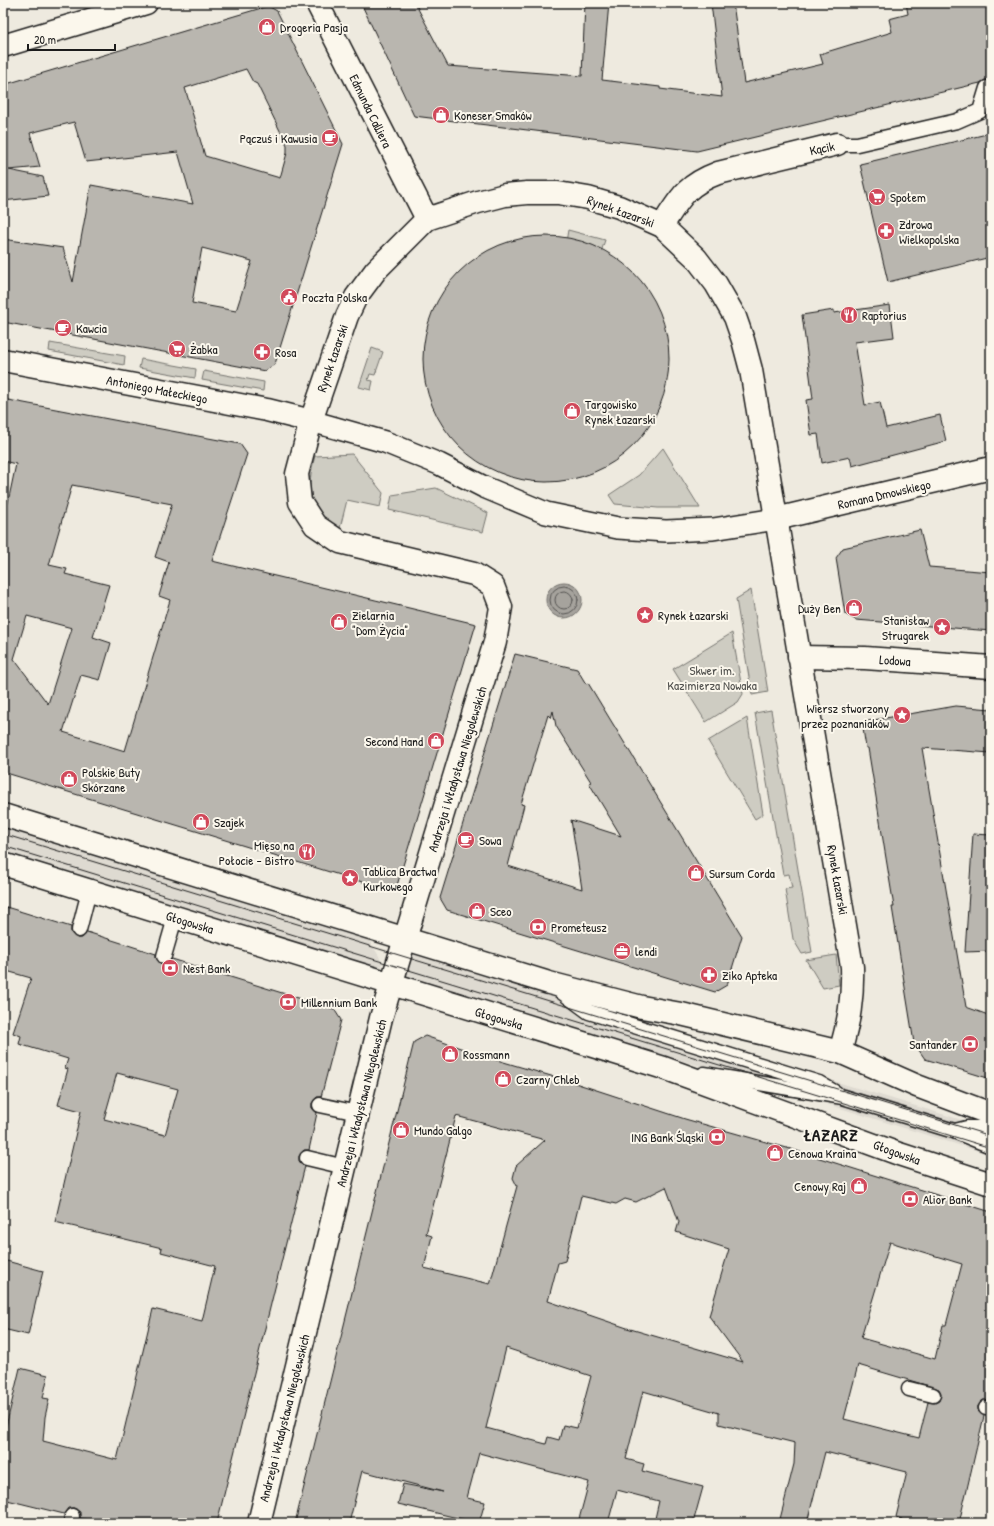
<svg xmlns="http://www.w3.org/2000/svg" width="994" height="1526" font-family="'Patrick Hand',sans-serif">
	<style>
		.built { fill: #dedad1 }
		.green { fill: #ceccc2; stroke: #75746f }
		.water { fill: #a6a39d; stroke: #6f6d69 }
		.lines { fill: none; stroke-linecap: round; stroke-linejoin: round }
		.shore { stroke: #535250; stroke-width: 1 }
		.building { fill: #b9b6af; stroke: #1c1c1c; fill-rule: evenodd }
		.service-casing { stroke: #1c1c1c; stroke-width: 17 }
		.pedestrian-casing { stroke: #1c1c1c; stroke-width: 24 }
		.minor-casing { stroke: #1c1c1c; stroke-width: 25 }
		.tertiary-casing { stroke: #1c1c1c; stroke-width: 25 }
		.service { stroke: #fbf7ec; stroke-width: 14 }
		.pedestrian { stroke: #fbf7ec; stroke-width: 21 }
		.minor { stroke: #fbf7ec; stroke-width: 22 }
		.tertiary { stroke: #fbf7ec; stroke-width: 22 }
		.tram { stroke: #1c1c1c; stroke-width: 1 }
		.labels { text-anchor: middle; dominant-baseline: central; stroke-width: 4; stroke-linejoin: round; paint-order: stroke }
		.poi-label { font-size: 13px; fill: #1c1c1c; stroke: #fbf7ec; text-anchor: start }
		.street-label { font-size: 13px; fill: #1c1c1c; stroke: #fbf7ec }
		.park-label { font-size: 13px; fill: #51514e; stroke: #fbf7ec }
		.district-label { font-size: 17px; font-weight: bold; letter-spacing: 1px; fill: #1c1c1c; stroke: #fbf7ec }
	</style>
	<rect width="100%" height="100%" fill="#eeeadf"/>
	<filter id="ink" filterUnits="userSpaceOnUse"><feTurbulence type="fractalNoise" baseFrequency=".025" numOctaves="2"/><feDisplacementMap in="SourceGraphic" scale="8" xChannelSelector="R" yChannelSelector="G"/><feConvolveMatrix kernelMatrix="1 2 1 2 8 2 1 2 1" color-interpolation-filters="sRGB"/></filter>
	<g filter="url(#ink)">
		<g class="built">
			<polygon points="3,828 367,937 379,956 382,965 381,972 306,945 3,853"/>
			<polygon points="412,952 991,1129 991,1155 840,1108 471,997 406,976"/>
		</g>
		<g class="green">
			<polygon points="568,230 605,240 601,252 566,242"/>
			<polygon points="50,343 125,356 124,365 49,351"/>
			<polygon points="372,348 383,352 375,375 370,374 368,380 373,381 371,390 359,387"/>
			<polygon points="141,359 196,369 195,378 139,368"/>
			<polygon points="204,371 264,382 263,391 202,380"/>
			<polygon points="663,448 700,508 658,508 615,504 609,495 639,475"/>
			<path d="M352 454 383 493 380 507 347 500 340 528C307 511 306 488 315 456Z"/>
			<polygon points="436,488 488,513 483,532 389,510 392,495"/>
			<polygon points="751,590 768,692 752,695 736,599"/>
			<polygon points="732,633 743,694 738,702 706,722 673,669"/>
			<polygon points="771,710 812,952 802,954 793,939 785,889 792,888 789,874 783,875 755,713"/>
			<polygon points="747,718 763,814 755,819 708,741"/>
			<polygon points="836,955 839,985 823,988 806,960"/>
		</g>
		<circle class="water" cx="564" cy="600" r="18"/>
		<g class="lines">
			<g class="shore">
				<circle cx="564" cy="600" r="14"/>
				<circle cx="564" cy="600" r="9"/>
			</g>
		</g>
		<g class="building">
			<polygon points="361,3 415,3 448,66 582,76 585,3 609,3 602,80 660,87 660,89 722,97 711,3 733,3 744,83 823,64 820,54 892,32 889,19 908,14 906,3 991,3 991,80 985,80 980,83 697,151 414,116"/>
			<path d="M268 6 277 11 343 144 275 364 265 371 3 322V239L63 248 73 282 91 185 193 204 178 152 86 162 74 122 30 133 40 167 9 170 43 177 48 196 3 201V85ZM246 69 253 82 257 84 287 145V153L280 178 205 156 185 88ZM202 248 252 261 236 311 192 303Z"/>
			<polygon points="991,133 991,257 888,282 860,164"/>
			<circle cx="546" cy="359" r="123"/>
			<polygon points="890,305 894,337 855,342 865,405 880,402 886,428 940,415 946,441 852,466 850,457 822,463 818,434 811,435 806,400 813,399 802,315 834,310 834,313"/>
			<path d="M3 399 240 444 247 454 212 561 476 624 395 892 3 772V526L16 464 3 461ZM72 485 172 504 155 557 169 562 159 596 170 600 125 751 63 732 81 675 100 680 111 643 93 637 109 585 65 574 67 569 49 565ZM27 616 72 628 48 704 14 659Z"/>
			<polygon points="920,530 929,567 991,572 991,631 856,620 845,614 836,558 843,548"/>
			<path d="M515 654 577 669 586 684 588 683 742 936 727 985 715 992 447 910 440 898ZM553 711 556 726 591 782 589 783 621 836 571 820 582 889 508 866 524 805 521 804 548 715 551 718Z"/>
			<polygon points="956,706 991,709 991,753 922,748 966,1007 991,1016 991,1079 925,1059 914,1043 892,907 894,907 868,748 866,748 862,722"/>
			<polygon points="973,834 991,835 991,951 965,952"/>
			<path d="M3 906 71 927V933L77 938H82L87 932 156 954V958L161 964H166L172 959 334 1009 341 1020 321 1097H317L312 1103V1108L317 1113 309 1150H304L299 1156V1161L305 1166 217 1523H101L80 1518V1512L74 1508H68L64 1514 3 1499V1439L20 1368 48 1375 43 1398 49 1399 45 1417 43 1441 117 1460 153 1309 202 1321 215 1266 161 1252 162 1248 55 1222 81 1111 58 1105 68 1069 65 1068 68 1059 19 1044 21 1036 13 1033 31 978 3 970ZM117 1073 178 1089 165 1135 104 1119Z"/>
			<path d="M425 1036 490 1058 575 1083 685 1119 794 1150 991 1212V1385L988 1400H983L978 1406V1411L984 1416 959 1523H901L902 1519 896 1517 907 1472 825 1452 807 1523H779L794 1464 795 1443 719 1424V1413L643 1391 626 1459 644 1464 642 1471 703 1487 693 1523H654L659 1501 617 1490 608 1523H578L589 1482 479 1453 467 1498 485 1502 479 1523 398 1504 403 1484 443 1492 362 1471 349 1523H295L414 1042ZM456 1116 545 1140 516 1166 513 1178 517 1186 490 1284 424 1268 432 1236 426 1234ZM666 1187 679 1222 676 1232 729 1249 709 1316 743 1362 627 1328 548 1301 558 1263 565 1261 581 1196 616 1204 625 1199 636 1202ZM890 1242 962 1264 946 1325H943L935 1359 861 1338ZM506 1348 591 1376 577 1428 563 1425 559 1440 548 1437 546 1444 486 1428ZM858 1365 939 1389 941 1393 939 1401 935 1403 928 1402 919 1438 844 1419Z"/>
			<polygon points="3,1260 43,1271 28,1335 3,1329"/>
		</g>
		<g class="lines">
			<defs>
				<g id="service">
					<polyline points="837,144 857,144 957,121 980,111 987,88"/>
					<polyline points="79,930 89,891"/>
					<polyline points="164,956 175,918"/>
					<polyline points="559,990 589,1012 819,1083 836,1093"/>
					<polyline points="704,1074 843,1097 954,1131 991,1146"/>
					<polyline points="320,1105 358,1113"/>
					<polyline points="955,1131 967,1128 991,1128"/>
					<polyline points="307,1158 345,1167"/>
					<polyline points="909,1389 933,1395"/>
					<polyline points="986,1408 991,1409"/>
					<polyline points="71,1523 72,1516"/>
				</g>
				<polyline id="pedestrian" points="311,421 385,442 439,464 484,487 546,513 618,528 666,531 713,529 776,519"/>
				<g id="minor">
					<polyline points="317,3 427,219"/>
					<polyline points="3,46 146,3"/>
					<path d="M662 226C680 198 686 185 718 173L837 144"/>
					<polyline points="3,360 267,410 311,421"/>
					<polyline points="776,519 991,468"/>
					<polyline points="799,657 865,658 991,667"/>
					<path d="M259 1523 381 1018 495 642 501 607 493 586 474 574 340 542 315 525 300 502 297 474 311 421 347 316 356 297 376 270 427 219 478 202 505 195 527 193H558L588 198 619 207 662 226 696 258 716 284 735 317 743 340 751 370 852 967C853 998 849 1022 840 1052"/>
				</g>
				<g id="tertiary">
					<polyline points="3,815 549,983 642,1007 681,1014 840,1052 917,1086 991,1114"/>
					<polyline points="3,864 664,1068 899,1154 991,1184"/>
				</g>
			</defs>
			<use href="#service" class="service-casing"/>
			<use href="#pedestrian" class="pedestrian-casing"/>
			<use href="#minor" class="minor-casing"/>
			<use href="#tertiary" class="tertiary-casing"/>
			<use href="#service" class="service"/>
			<use href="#pedestrian" class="pedestrian"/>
			<use href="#minor" class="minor"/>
			<use href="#tertiary" class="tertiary"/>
			<g class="tram">
				<polyline points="3,834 991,1136"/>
				<polyline points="3,846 991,1148"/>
			</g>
		</g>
	</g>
	<defs>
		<symbol id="shop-disc" viewBox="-11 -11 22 22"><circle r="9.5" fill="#d1495b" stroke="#fbf7ec"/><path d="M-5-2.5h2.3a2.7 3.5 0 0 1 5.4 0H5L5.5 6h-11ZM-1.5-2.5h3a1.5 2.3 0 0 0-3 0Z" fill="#fff"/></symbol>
		<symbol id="cafe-disc" viewBox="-11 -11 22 22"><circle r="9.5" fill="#d1495b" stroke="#fbf7ec"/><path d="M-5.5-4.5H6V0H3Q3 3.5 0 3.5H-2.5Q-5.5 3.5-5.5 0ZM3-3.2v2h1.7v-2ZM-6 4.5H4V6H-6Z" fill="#fff"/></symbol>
		<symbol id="supermarket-disc" viewBox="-11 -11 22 22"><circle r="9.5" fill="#d1495b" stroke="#fbf7ec"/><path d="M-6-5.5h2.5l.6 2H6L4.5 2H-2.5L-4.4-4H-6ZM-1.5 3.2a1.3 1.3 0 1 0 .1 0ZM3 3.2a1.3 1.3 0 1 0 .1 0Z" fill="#fff"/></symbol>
		<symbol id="pharmacy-disc" viewBox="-11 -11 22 22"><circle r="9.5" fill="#d1495b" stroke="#fbf7ec"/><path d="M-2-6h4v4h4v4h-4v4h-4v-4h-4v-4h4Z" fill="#fff"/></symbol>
		<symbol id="civic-disc" viewBox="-11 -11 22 22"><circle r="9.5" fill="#d1495b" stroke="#fbf7ec"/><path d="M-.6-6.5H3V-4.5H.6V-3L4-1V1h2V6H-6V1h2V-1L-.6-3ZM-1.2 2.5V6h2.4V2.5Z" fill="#fff"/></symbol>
		<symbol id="restaurant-disc" viewBox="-11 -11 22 22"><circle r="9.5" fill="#d1495b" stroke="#fbf7ec"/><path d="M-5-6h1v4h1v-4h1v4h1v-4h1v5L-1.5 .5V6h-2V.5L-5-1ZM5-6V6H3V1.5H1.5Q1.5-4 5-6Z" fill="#fff"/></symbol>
		<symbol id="sight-disc" viewBox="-11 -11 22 22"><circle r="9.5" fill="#d1495b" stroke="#fbf7ec"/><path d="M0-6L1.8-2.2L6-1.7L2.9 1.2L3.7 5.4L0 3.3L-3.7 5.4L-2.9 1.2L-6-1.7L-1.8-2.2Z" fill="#fff"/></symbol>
		<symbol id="bank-disc" viewBox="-11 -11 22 22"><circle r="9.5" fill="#d1495b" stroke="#fbf7ec"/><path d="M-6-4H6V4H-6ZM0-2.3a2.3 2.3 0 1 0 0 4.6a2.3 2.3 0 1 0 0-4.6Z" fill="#fff"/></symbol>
		<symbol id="office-disc" viewBox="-11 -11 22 22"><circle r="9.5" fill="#d1495b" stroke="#fbf7ec"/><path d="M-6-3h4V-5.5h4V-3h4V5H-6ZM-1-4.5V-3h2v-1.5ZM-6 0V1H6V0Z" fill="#fff"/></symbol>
	</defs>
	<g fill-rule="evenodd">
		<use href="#shop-disc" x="257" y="17" width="20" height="20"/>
		<use href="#shop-disc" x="431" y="105" width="20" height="20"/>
		<use href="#cafe-disc" x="320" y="128" width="20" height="20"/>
		<use href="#supermarket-disc" x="867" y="187" width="20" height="20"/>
		<use href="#pharmacy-disc" x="876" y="221" width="20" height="20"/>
		<use href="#civic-disc" x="279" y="287" width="20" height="20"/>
		<use href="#restaurant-disc" x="839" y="305" width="20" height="20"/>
		<use href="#cafe-disc" x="53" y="318" width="20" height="20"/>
		<use href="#supermarket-disc" x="167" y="339" width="20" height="20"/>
		<use href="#pharmacy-disc" x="252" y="342" width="20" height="20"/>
		<use href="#shop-disc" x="562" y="401" width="20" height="20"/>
		<use href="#shop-disc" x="844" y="598" width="20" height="20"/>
		<use href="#sight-disc" x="635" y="605" width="20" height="20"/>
		<use href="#shop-disc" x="329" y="612" width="20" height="20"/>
		<use href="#sight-disc" x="932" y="617" width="20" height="20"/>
		<use href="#sight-disc" x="892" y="705" width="20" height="20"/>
		<use href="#shop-disc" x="426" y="731" width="20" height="20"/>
		<use href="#shop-disc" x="59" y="769" width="20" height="20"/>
		<use href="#shop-disc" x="191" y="812" width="20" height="20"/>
		<use href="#cafe-disc" x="456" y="830" width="20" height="20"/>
		<use href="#restaurant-disc" x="297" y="842" width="20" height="20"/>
		<use href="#shop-disc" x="686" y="863" width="20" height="20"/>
		<use href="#sight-disc" x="340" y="868" width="20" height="20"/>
		<use href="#shop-disc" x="467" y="901" width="20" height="20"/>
		<use href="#bank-disc" x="528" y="917" width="20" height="20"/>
		<use href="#office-disc" x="612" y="941" width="20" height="20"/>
		<use href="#bank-disc" x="160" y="958" width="20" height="20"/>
		<use href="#pharmacy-disc" x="699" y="965" width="20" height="20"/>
		<use href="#bank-disc" x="278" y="992" width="20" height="20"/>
		<use href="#bank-disc" x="960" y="1034" width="20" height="20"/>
		<use href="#shop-disc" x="440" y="1044" width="20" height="20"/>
		<use href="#shop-disc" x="493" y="1069" width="20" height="20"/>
		<use href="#shop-disc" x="391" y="1120" width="20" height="20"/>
		<use href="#bank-disc" x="707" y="1127" width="20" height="20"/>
		<use href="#shop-disc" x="765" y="1143" width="20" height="20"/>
		<use href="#shop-disc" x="849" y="1176" width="20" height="20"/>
		<use href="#bank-disc" x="900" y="1189" width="20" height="20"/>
	</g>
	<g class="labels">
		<g class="poi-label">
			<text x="280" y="27">Drogeria Pasja</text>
			<text x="454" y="115">Koneser Smaków</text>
			<text x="317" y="138" text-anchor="end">Pączuś i Kawusia</text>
			<text x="890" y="197">Społem</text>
			<text x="899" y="224">Zdrowa<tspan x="899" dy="15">Wielkopolska</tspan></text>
			<text x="302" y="297">Poczta Polska</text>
			<text x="862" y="315">Raptorius</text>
			<text x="76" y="328">Kawcia</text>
			<text x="190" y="349">Żabka</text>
			<text x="275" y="352">Rosa</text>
			<text x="585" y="404">Targowisko<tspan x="585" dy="15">Rynek Łazarski</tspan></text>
			<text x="841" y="608" text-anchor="end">Duży Ben</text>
			<text x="352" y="615">Zielarnia<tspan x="352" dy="15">"Dom Życia"</tspan></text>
			<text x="658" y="615">Rynek Łazarski</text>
			<text x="929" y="620" text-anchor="end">Stanisław<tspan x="929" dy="15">Strugarek</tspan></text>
			<text x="889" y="708" text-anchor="end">Wiersz stworzony<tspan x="889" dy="15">przez poznaniaków</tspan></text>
			<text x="423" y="741" text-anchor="end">Second Hand</text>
			<text x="82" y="772">Polskie Buty<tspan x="82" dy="15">Skórzane</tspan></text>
			<text x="214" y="822">Szajek</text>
			<text x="479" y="840">Sowa</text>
			<text x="294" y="845" text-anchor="end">Mięso na<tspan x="294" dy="15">Połocie - Bistro</tspan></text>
			<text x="363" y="871">Tablica Bractwa<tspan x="363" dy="15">Kurkowego</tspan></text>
			<text x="709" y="873">Sursum Corda</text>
			<text x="490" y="911">Sceo</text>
			<text x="551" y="927">Prometeusz</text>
			<text x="635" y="951">lendi</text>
			<text x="183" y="968">Nest Bank</text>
			<text x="722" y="975">Ziko Apteka</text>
			<text x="301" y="1002">Millennium Bank</text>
			<text x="957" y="1044" text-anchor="end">Santander</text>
			<text x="463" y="1054">Rossmann</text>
			<text x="516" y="1079">Czarny Chleb</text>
			<text x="414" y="1130">Mundo Galgo</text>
			<text x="704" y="1137" text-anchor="end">ING Bank Śląski</text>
			<text x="788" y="1153">Cenowa Kraina</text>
			<text x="846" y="1186" text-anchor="end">Cenowy Raj</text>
			<text x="923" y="1199">Alior Bank</text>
		</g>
		<g class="street-label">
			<text transform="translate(371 111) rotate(64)">Edmunda Calliera</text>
			<text transform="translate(822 148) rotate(-12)">Kącik</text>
			<text transform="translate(621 211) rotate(20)">Rynek Łazarski</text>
			<text transform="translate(332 358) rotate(-71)">Rynek Łazarski</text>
			<text transform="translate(157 389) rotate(11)">Antoniego Małeckiego</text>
			<text transform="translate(884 494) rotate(-13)">Romana Dmowskiego</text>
			<text transform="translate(895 660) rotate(4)">Lodowa</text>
			<text transform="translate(457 769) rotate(-73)">Andrzeja i Władysława Niegolewskich</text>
			<text transform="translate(838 880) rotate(80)">Rynek Łazarski</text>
			<text transform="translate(190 922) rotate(17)">Głogowska</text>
			<text transform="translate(499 1018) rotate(17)">Głogowska</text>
			<text transform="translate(361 1103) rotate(-76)">Andrzeja i Władysława Niegolewskich</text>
			<text transform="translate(897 1152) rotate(20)">Głogowska</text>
			<text transform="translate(284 1418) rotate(-76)">Andrzeja i Władysława Niegolewskich</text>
		</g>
		<g class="park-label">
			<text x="712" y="670">Skwer im.<tspan x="712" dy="15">Kazimierza Nowaka</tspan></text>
		</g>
		<g class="district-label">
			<text x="831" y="1134">ŁAZARZ</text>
		</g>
	</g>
	<rect width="994" height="1526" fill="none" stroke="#fbf7ec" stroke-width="16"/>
	<rect x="8" y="8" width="978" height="1510" fill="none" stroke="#1c1c1c" stroke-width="1.5" filter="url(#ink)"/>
	<path d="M28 44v6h87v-6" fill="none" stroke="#1c1c1c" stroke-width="2"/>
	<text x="34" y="44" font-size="12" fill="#1c1c1c" stroke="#fbf7ec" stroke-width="3" paint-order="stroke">20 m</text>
</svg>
